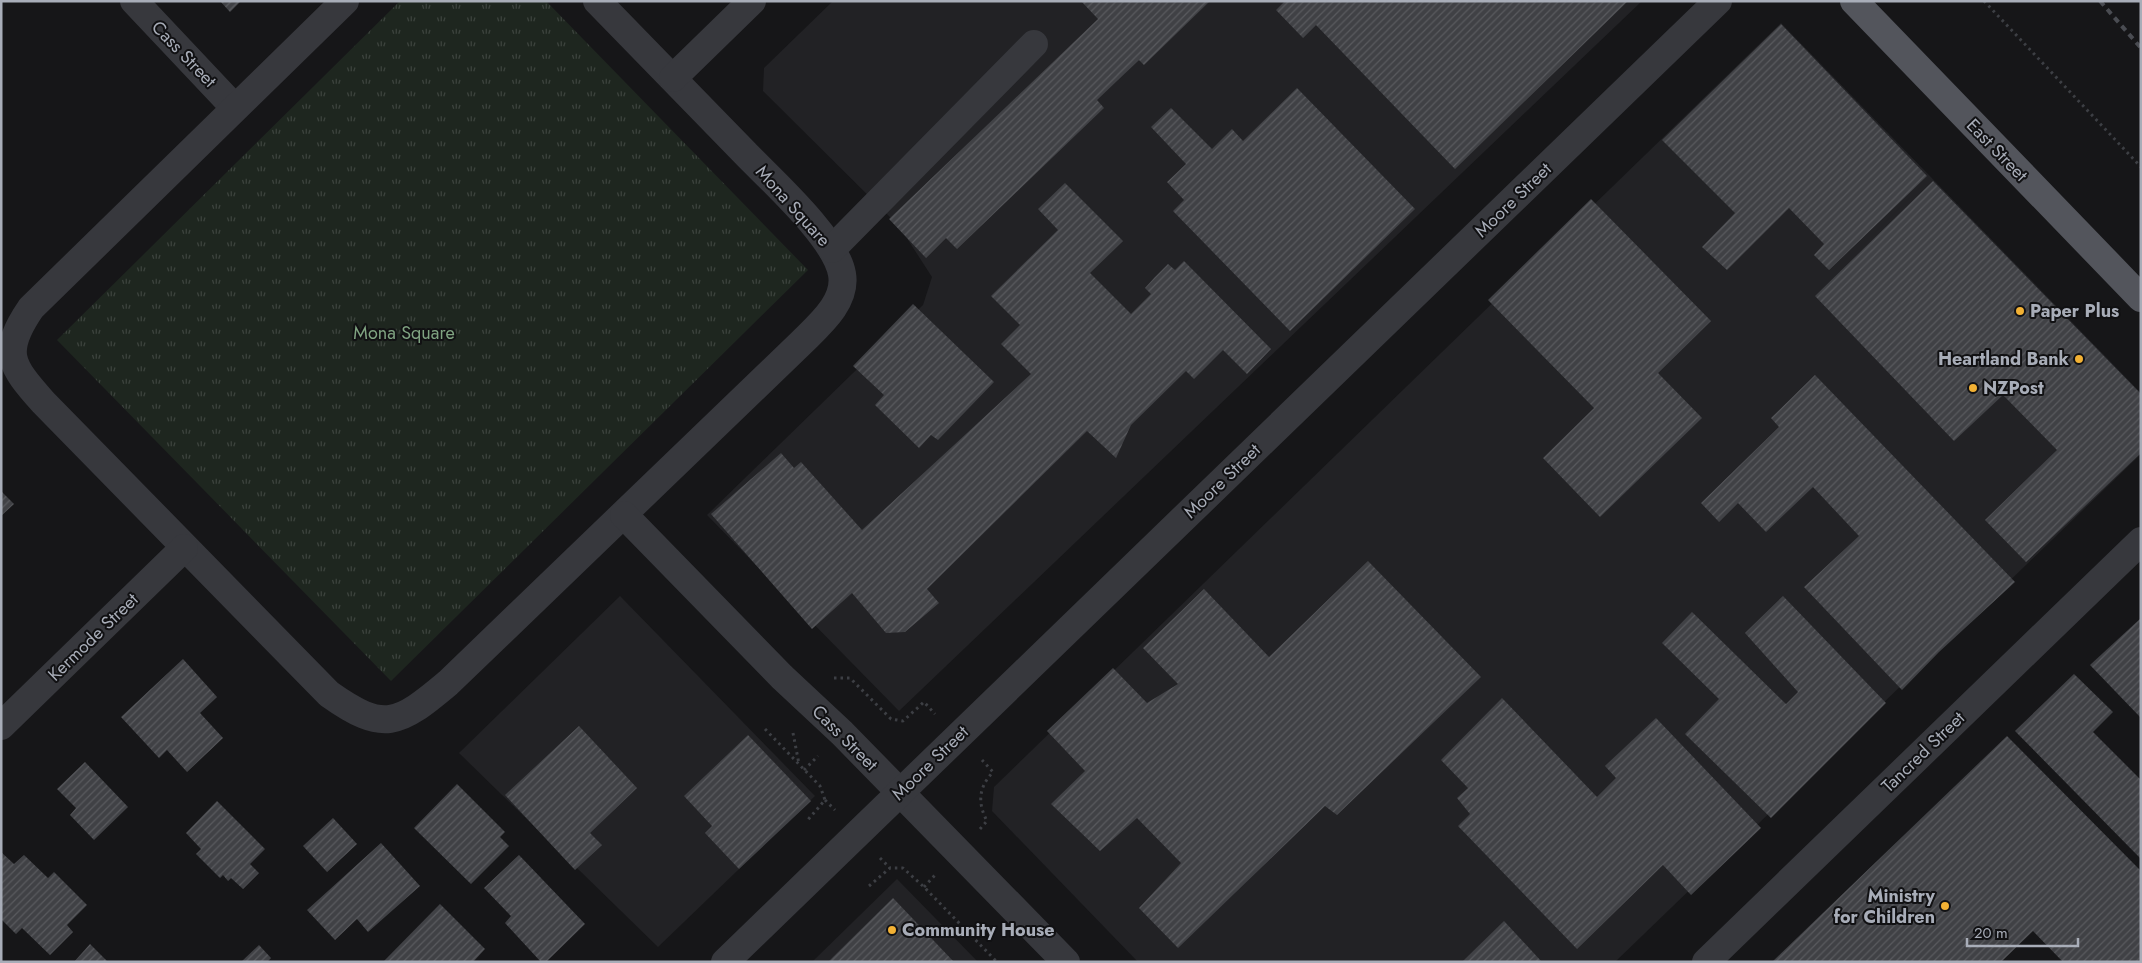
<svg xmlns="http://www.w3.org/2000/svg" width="2142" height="963" font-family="Jost,sans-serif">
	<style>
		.built { fill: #222225 }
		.grass { fill: url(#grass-tufts) }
		.building { fill: url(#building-hatch) }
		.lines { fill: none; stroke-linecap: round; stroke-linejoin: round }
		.path { stroke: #3d3f44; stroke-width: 3; stroke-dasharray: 2.5 4; stroke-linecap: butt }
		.minor { stroke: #37383d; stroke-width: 28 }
		.major { stroke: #53555c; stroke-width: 28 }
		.rail { stroke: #4a4c52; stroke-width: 4; stroke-dasharray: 6 5; stroke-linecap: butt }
		.poi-dot { fill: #f2b134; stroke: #111113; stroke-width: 2 }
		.labels { text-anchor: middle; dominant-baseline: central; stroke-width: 4; stroke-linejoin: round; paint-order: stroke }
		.street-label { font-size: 18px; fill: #a8adb8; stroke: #111113 }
		.poi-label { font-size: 18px; font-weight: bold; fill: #a8adb8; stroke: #111113; text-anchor: start }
		.park-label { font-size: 18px; fill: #7fa381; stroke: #111113 }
	</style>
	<defs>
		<pattern id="grass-tufts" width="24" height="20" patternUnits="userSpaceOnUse" patternTransform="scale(1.25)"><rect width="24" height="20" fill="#1e261f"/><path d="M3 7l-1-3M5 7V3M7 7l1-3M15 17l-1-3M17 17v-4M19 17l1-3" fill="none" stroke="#3c433d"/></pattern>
		<pattern id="building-hatch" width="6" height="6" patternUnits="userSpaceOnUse" patternTransform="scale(1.25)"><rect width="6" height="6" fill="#404145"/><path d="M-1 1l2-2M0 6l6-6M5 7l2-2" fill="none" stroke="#595a5e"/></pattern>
	</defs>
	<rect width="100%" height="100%" fill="#161618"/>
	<g class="built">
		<polygon points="833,1 1642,1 899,711 707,515 923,305 932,277 899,226 763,91 764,68"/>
		<polygon points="1781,23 2141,393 2141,454 1615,962 1138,962 992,811 994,787"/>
		<polygon points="620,596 815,796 658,947 459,753"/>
		<polygon points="897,879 978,962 812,962"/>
	</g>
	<polygon class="grass" points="400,1 546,1 808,270 391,681 57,340"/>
	<g class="building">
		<polygon points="220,1 241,1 230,12"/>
		<polygon points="1081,1 1210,1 1144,65 1139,60 1097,100 1104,108 957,249 946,238 926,258 889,219 1098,19"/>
		<polygon points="1285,1 1628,1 1455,169 1316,25 1303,38 1276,10"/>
		<polygon points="1781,24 1927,176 1829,270 1814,255 1824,244 1789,208 1727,270 1702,247 1735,213 1662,140"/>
		<polygon points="1297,88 1415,209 1290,331 1173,211 1184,200 1167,182 1186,164 1151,127 1171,108 1212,149 1232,129 1243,141"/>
		<polygon points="1933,181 2141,394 2141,453 2026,562 1985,520 2057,450 2003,395 1954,441 1815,296"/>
		<polygon points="1065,183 1123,241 1090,273 1131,314 1151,294 1145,288 1155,277 1168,264 1175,270 1184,261 1271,349 1247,374 1223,350 1194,379 1186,371 1131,425 1116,458 1087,431 927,589 939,603 905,632 886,633 852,593 812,629 711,514 781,453 794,468 801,462 862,530 1031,374 1001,344 1020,325 991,296 1058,230 1038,209"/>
		<polygon points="1591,199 1711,321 1658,373 1702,418 1600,517 1543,458 1594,408 1488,300"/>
		<polygon points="913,304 994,382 938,440 931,435 919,448 875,405 884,395 853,366"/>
		<polygon points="1815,375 2015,582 1939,652 1902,690 1804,587 1859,536 1813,487 1766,532 1738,503 1719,522 1701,503 1779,427 1771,418"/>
		<polygon points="1,491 14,504 1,516"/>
		<polygon points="1368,561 1481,677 1337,815 1325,806 1178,948 1139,908 1181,863 1137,818 1100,851 1051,804 1085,771 1047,731 1113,668 1147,703 1178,684 1143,648 1204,589 1269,657"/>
		<polygon points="1783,596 1886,703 1771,818 1685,734 1719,699 1662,643 1692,612 1786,704 1798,692 1745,633"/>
		<polygon points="2141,618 2141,718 2090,665"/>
		<polygon points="183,659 217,697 200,713 223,738 187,772 167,750 159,758 121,717"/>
		<polygon points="2074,674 2113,712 2093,732 2141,780 2141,859 2015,731"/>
		<polygon points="1502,698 1597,797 1616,778 1605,766 1656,718 1761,828 1691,895 1663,865 1577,949 1458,826 1470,814 1457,798 1468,788 1441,760"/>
		<polygon points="579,726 637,788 590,833 602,845 575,870 505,795"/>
		<polygon points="748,735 811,801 739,869 705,833 712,826 684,796"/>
		<polygon points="2007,736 2141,871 2141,962 2063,962 2033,931 2001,962 1772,962"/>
		<polygon points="85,762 128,807 94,840 70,815 76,808 57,789"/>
		<polygon points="457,784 505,832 500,837 509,846 471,884 414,828"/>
		<polygon points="217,801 265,849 250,864 259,873 243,889 231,878 228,881 223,875 220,878 196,854 201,849 186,833"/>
		<polygon points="333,818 357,844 327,872 303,846"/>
		<polygon points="381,843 420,886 368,932 357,919 335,940 307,910"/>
		<polygon points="1,852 14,864 24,855 48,878 54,872 87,905 67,925 73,932 50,955 22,928 16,934 1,919"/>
		<polygon points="519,855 585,924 546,962 541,962 505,923 511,916 484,888"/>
		<polygon points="893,898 954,962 828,962"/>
		<polygon points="440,904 485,949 473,962 383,962"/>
		<polygon points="1504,921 1542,962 1462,962"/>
		<polygon points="90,944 108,962 74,962"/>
		<polygon points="259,945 271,958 267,962 241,962"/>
	</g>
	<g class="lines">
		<g class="path">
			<polyline points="1984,1 2141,167"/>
			<polyline points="834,678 850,678 891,719 903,721 924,702 935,714"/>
			<polyline points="765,729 820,786 825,800 806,822"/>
			<polyline points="793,733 799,764"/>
			<polyline points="804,770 818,756"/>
			<polyline points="825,800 835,810"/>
			<path d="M980 829 987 821C977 802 979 787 993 772L982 760"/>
			<polyline points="880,858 890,868"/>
			<polyline points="869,886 890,868 903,868 924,887 997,962"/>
			<polyline points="924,887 936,874"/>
		</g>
		<g class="minor">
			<polyline points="134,1 234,107"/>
			<path d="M345 1 31 308C1 352 10 365 43 402L329 694C384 733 398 725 448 683L801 343C819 325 847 302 842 274 836 238 771 180 745 153 696 102 646 52 597 1"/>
			<polyline points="673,78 752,1"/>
			<polyline points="832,249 1034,44"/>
			<polyline points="624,515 782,677 842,733 1066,962"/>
			<polyline points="1,726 184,548"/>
			<polyline points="725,962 1718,1"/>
			<polyline points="1706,962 2141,541"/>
		</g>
		<polyline class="major" points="1854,1 2141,298"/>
		<polyline class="rail" points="2100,1 2141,48"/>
	</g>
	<g class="poi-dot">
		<circle cx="2020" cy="311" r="5"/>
		<circle cx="2079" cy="359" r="5"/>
		<circle cx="1973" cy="388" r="5"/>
		<circle cx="1945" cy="906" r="5"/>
		<circle cx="892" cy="930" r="5"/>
	</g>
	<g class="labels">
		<g class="street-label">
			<text transform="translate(184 54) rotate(46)">Cass Street</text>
			<text transform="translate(1997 150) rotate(46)">East Street</text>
			<text transform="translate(1513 200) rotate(-44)">Moore Street</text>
			<text transform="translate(793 206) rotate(48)">Mona Square</text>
			<text transform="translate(1222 481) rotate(-44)">Moore Street</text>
			<text transform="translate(93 637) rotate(-44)">Kermode Street</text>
			<text transform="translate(845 738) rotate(45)">Cass Street</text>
			<text transform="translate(1923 752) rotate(-44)">Tancred Street</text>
			<text transform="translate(930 763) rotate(-44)">Moore Street</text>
		</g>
		<g class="poi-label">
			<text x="2030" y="311">Paper Plus</text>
			<text x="2069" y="359" text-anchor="end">Heartland Bank</text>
			<text x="1983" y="388">NZPost</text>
			<text x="1935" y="896" text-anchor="end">Ministry<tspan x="1935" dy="21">for Children</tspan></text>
			<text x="902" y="930">Community House</text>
		</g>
		<g class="park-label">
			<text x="404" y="333">Mona Square</text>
		</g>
	</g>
	<rect width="2142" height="963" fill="none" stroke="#a8adb8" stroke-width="5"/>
	<path d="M1967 938v8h111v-8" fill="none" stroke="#a8adb8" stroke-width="2.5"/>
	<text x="1974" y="938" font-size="15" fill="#a8adb8" stroke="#111113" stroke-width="4" paint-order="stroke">20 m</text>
</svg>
